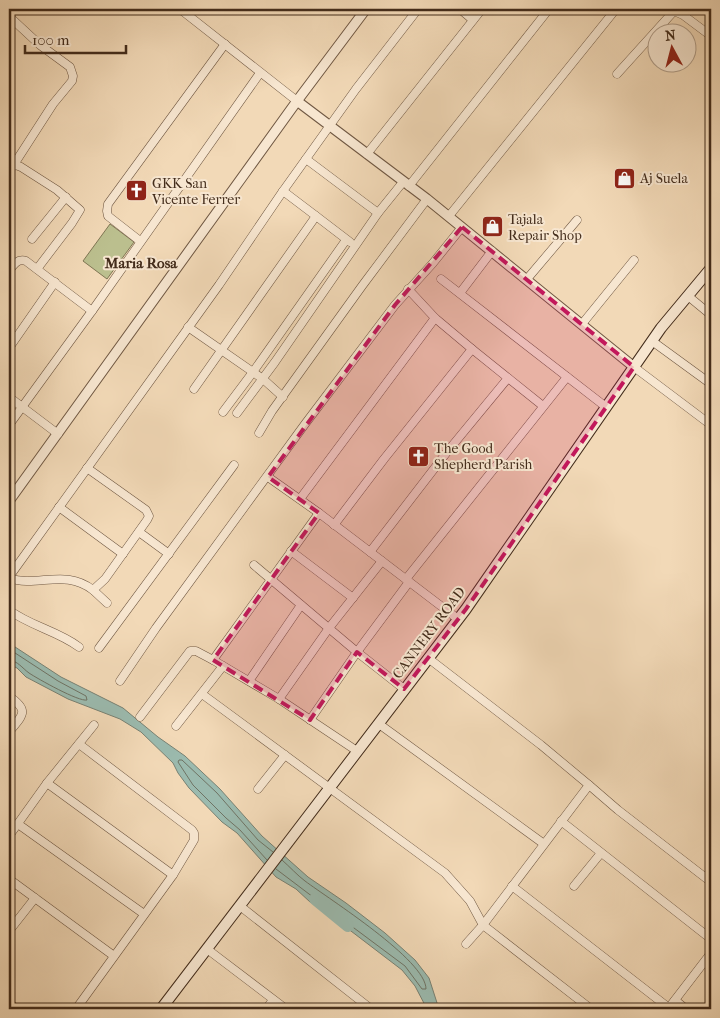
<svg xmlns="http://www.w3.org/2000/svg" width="720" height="1018" font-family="'IM FELL French Canon',serif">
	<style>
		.green { fill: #bbbf8e; stroke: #7f7654 }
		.water { fill: #9bbaae; stroke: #788173 }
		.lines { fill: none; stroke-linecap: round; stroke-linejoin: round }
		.shore { stroke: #6f7364; stroke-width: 1 }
		.river { stroke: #9bbaae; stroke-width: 12 }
		.minor-casing { stroke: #6f5742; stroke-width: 9 }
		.tertiary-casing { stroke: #6f5742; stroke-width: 11 }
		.secondary-casing { stroke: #432c1b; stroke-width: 12 }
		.minor { stroke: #f7e6d0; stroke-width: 8 }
		.tertiary { stroke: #f7e6d0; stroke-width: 9 }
		.secondary { stroke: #f7e6d0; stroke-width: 10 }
		.marked { fill: #c2185b; fill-opacity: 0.2; stroke: #c2185b; stroke-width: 4; stroke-dasharray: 10 6; stroke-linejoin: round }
		.labels { text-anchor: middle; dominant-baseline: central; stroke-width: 4; stroke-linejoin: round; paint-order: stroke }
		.poi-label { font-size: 14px; fill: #432c1b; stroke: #f7e6d0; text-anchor: start }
		.street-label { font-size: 14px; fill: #432c1b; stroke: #f7e6d0 }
		.neighbourhood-label { font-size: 15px; font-weight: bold; fill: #432c1b; stroke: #f7e6d0 }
	</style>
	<rect width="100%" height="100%" fill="#f2d9b7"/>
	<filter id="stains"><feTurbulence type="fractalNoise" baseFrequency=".004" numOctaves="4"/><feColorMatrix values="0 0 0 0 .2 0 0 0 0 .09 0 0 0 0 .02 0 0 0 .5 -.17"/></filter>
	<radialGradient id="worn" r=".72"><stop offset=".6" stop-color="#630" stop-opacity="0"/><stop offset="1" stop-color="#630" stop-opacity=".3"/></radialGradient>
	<polygon class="green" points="110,224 134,242 107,279 83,261"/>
	<polygon class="water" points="9,643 61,677 123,708 158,737 185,756 220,789 262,836 308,877 346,903 385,933 415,960 429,978 439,1009 427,1009 415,986 402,970 347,928 336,916 323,906 310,902 296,889 276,877 237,833 222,822 189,788 178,773 173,763 141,732 120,719 68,699 26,677 17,668 9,664"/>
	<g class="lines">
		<g class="shore">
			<path d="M9 649 58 681 86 696 87 700C79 702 38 679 29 673 22 668 18 661 9 660"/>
			<polyline points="267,860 240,830 226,818 193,785 178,762 179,760 182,760 217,793 258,840 273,852"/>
			<path d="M276 869 313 897 326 902 339 912 350 925 405 966 422 989H426C426 960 329 899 305 881 297 875 290 867 282 860"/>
		</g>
		<polyline class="river" points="315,899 348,926"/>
		<defs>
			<g id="minor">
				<polyline points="180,9 297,101"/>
				<polyline points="460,9 473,20"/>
				<polyline points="13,20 40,45 70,67 73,76 72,81 53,104 13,166"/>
				<polyline points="617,74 674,11 683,15 711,36"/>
				<polyline points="367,154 482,9"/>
				<polyline points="306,159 378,213"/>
				<polyline points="11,167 16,165 21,167 57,190 80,210 72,223 37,269"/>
				<polyline points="409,186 549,9"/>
				<polyline points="316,216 350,242"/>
				<polyline points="449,216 616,9"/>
				<polyline points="32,239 66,197"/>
				<polyline points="140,241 108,216 107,211 108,204 225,44"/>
				<path d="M9 271C13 265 18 258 26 261L92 311"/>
				<polyline points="441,279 606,407"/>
				<polyline points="527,279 577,220"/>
				<polyline points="460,293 492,251"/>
				<polyline points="688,296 711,315"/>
				<polyline points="582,324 634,260"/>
				<polyline points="188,327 263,379 283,397"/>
				<polyline points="652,341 711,384"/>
				<polyline points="9,348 55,282"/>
				<polyline points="472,349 543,406"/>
				<polyline points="634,367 711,425"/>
				<polyline points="194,389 316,216 283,191"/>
				<polyline points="9,397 58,434"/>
				<polyline points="223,412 253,372 346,240"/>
				<polyline points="237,413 275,362 378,213 403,182"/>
				<polyline points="9,425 92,311 260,73"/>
				<polyline points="259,433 272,411 362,286 427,199"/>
				<polyline points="268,477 319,513 458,619"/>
				<polyline points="300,499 435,318"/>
				<polyline points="59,507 123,554"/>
				<polyline points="319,513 213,660 279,699 357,751"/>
				<polyline points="334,525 384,459 472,349 435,318 408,289"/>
				<polyline points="139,532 169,554"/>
				<polyline points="291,551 353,598"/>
				<polyline points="370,552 447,452 508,378"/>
				<polyline points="254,565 357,652 404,689"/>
				<polyline points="9,577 219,285 283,191 356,89 418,9"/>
				<path d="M9 578C37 588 65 568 93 590L105 579 147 520 149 516 146 510 87 468"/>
				<polyline points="406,579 567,377"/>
				<polyline points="93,590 107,603"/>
				<path d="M9 610C30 626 58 631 79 647"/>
				<polyline points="99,648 234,465"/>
				<polyline points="428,658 541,745 589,785 483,925 466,944"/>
				<polyline points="120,681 156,628 305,424 395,305 433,263 462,227"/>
				<polyline points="249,681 301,605"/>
				<polyline points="202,694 445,873 470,901 483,925 591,1009"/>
				<path d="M9 696C29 711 24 714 9 732"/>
				<polyline points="279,699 329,628 382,561"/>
				<polyline points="140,717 190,651 196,651 213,660"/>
				<polyline points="310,720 357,652 409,582"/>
				<polyline points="379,724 544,844"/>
				<polyline points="176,726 223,666"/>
				<polyline points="47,783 173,875"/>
				<polyline points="589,785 618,810 711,882"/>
				<polyline points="258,789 285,755"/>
				<polyline points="561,821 711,939"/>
				<polyline points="18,824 144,914"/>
				<polyline points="9,836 47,783 94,725"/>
				<polyline points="9,879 114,956"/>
				<polyline points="512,886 669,1008"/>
				<polyline points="574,886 601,853"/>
				<polyline points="240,906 371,1009"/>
				<polyline points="9,931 35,898"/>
				<polyline points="207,949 286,1009"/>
				<polyline points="675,1000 686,1009"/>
				<polyline points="76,1009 173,875 194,840 194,833 192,830 79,744"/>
				<polyline points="266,1009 273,1000"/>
				<polyline points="668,1009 711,953"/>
			</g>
			<g id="tertiary">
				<polyline points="297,101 427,199 634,367"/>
				<polyline points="9,501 297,101 366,9"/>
				<polyline points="9,1004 15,1009"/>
			</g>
			<polyline id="secondary" points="161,1009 466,609 661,328 711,268"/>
		</defs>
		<use href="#minor" class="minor-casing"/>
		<use href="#tertiary" class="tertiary-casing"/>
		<use href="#secondary" class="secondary-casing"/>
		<use href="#minor" class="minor"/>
		<use href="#tertiary" class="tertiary"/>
		<use href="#secondary" class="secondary"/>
	</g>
	<path class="marked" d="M462 227 634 367 466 609 404 689 357 652 310 720 213 660 319 513 268 477 395 305Z"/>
	<defs>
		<symbol id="shop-square" viewBox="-11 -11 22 22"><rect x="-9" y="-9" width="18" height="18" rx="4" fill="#8f2418" stroke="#f7e6d0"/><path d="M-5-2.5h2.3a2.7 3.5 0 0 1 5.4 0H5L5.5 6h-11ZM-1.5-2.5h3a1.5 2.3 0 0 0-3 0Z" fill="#fff"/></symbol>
		<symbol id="church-square" viewBox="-11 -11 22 22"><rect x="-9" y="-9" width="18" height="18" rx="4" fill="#8f2418" stroke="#f7e6d0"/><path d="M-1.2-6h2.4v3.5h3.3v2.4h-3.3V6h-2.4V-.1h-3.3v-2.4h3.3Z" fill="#fff"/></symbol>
	</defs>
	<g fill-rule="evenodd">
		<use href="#shop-square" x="612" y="166" width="25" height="25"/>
		<use href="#church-square" x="124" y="178" width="25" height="25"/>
		<use href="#shop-square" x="480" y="214" width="25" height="25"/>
		<use href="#church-square" x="406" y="444" width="25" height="25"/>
	</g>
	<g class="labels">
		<g class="poi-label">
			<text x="640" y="178">Aj Suela</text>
			<text x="152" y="183">GKK San<tspan x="152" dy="16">Vicente Ferrer</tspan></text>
			<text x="508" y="219">Tajala<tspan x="508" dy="16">Repair Shop</tspan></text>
			<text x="434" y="448">The Good<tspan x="434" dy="16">Shepherd Parish</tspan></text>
		</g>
		<g class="street-label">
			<text transform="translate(429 633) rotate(-53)">CANNERY ROAD</text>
		</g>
		<g class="neighbourhood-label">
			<text x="141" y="263">Maria Rosa</text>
		</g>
	</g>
	<rect width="720" height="1018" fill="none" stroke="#f2d9b7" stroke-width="30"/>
	<rect x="10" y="10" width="700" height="998" fill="none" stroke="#432c1b" stroke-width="2.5"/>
	<rect x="15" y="15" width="690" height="988" fill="none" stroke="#432c1b"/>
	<g transform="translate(672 48) rotate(353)"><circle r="24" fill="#f7e6d0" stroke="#af9c88"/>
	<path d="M0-4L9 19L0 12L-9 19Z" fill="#8f2418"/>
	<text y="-8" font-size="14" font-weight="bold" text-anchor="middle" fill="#432c1b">N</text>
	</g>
	<path d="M25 45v8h101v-8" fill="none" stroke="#432c1b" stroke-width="2.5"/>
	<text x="32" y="45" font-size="15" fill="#432c1b" stroke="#f7e6d0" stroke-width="4" paint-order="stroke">100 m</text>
	<rect width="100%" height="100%" filter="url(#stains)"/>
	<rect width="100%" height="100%" fill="url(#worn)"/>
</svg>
